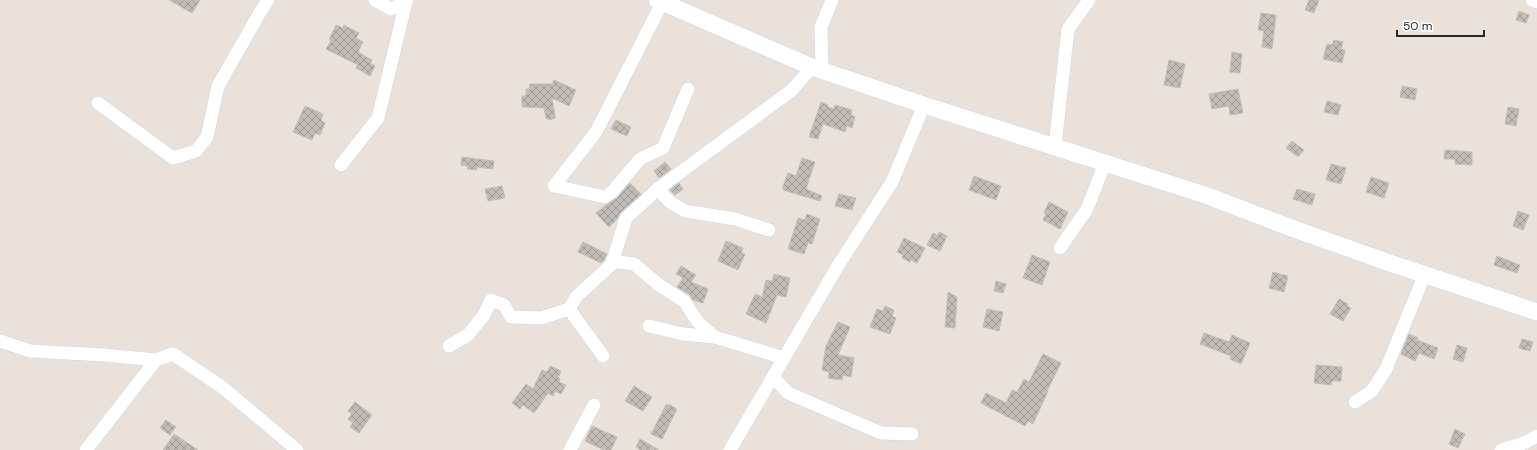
<svg xmlns="http://www.w3.org/2000/svg" width="1537" height="450" font-family="'DM Sans',sans-serif">
	<style>
		.building { fill: url(#building-cross-hatch); stroke: #c5beb4 }
		.lines { fill: none; stroke-linecap: round; stroke-linejoin: round }
		.minor-casing { stroke: #d0d4e0; stroke-width: 14 }
		.tertiary-casing { stroke: #d0d4e0; stroke-width: 18 }
		.minor { stroke: #fff; stroke-width: 13 }
		.tertiary { stroke: #fff; stroke-width: 17 }
	</style>
	<defs>
		<pattern id="building-cross-hatch" width="8" height="8" patternUnits="userSpaceOnUse"><rect width="8" height="8" fill="#c2bcb7"/><path d="M0 0l8 8M0 8l8-8" fill="none" stroke="#9e9995"/></pattern>
	</defs>
	<rect width="100%" height="100%" fill="#eae2da"/>
	<g class="building">
		<polygon points="169,0 200,0 192,13"/>
		<polygon points="1309,0 1319,0 1314,13 1305,10"/>
		<polygon points="1519,11 1529,15 1526,23 1516,20"/>
		<polygon points="1261,13 1276,15 1272,49 1262,47 1264,31 1258,30"/>
		<polygon points="336,25 343,28 344,25 359,33 356,38 363,42 358,52 372,60 370,63 375,66 370,76 356,68 358,65 326,49 331,41 329,40"/>
		<polygon points="1334,40 1343,42 1341,49 1345,50 1342,63 1323,59 1327,44 1332,45"/>
		<polygon points="1232,52 1242,54 1240,73 1230,72"/>
		<polygon points="1169,60 1185,64 1180,88 1164,85"/>
		<polygon points="554,80 576,90 569,106 552,98 555,116 555,118 550,120 546,118 544,108 522,107 522,96 526,96 526,89 529,89 530,84 552,84"/>
		<polygon points="1402,86 1417,89 1415,100 1400,97"/>
		<polygon points="1238,89 1243,113 1230,115 1229,106 1212,109 1209,94"/>
		<polygon points="1327,101 1341,105 1338,115 1324,112"/>
		<polygon points="821,102 828,105 828,107 834,109 835,105 852,110 851,115 855,117 852,128 847,126 845,132 823,124 818,139 809,137"/>
		<polygon points="305,106 323,114 321,120 325,123 320,135 315,133 312,140 293,132"/>
		<polygon points="1508,107 1519,109 1516,126 1505,124"/>
		<polygon points="616,120 631,127 627,136 611,129"/>
		<polygon points="1292,141 1304,150 1298,157 1286,148"/>
		<polygon points="1445,150 1472,152 1472,165 1455,164 1455,159 1444,159"/>
		<polygon points="462,157 494,161 493,169 477,167 477,170 467,169 468,166 461,165"/>
		<polygon points="802,158 815,162 806,189 822,196 820,201 783,190 783,186 788,173 796,176"/>
		<polygon points="665,162 671,169 659,178 654,171"/>
		<polygon points="1331,164 1346,168 1341,184 1326,180"/>
		<polygon points="974,176 1001,186 996,200 969,190"/>
		<polygon points="1371,177 1389,183 1384,198 1366,192"/>
		<polygon points="630,183 641,194 621,212 617,219 609,227 596,213 606,205 617,198"/>
		<polygon points="679,183 683,189 675,195 670,190"/>
		<polygon points="502,186 505,198 488,201 485,189"/>
		<polygon points="1297,189 1315,194 1312,205 1293,199"/>
		<polygon points="839,194 856,198 852,210 835,206"/>
		<polygon points="1049,202 1068,212 1060,229 1043,220 1046,214 1044,213"/>
		<polygon points="1518,211 1529,215 1523,230 1513,226"/>
		<polygon points="807,214 820,219 812,244 808,243 804,254 788,249 798,218 805,220"/>
		<polygon points="939,232 947,236 940,251 927,245 933,233 938,235"/>
		<polygon points="904,238 925,248 917,263 911,260 910,262 902,258 903,255 897,252"/>
		<polygon points="726,241 743,248 741,253 745,254 738,270 718,261"/>
		<polygon points="583,242 607,254 604,260 601,263 578,252"/>
		<polygon points="1032,255 1050,262 1042,285 1023,278"/>
		<polygon points="1497,256 1520,265 1517,273 1494,265"/>
		<polygon points="681,266 696,275 691,282 708,289 703,303 693,300 689,294 677,287 683,278 676,274"/>
		<polygon points="1273,272 1288,276 1284,292 1269,288"/>
		<polygon points="774,274 790,278 786,297 777,295 766,323 746,314 755,294 762,297 766,280 772,281"/>
		<polygon points="996,281 1006,284 1003,293 994,291"/>
		<polygon points="948,292 957,297 955,328 945,327"/>
		<polygon points="1339,299 1348,304 1347,306 1351,308 1343,321 1330,314"/>
		<polygon points="885,306 894,310 892,316 896,318 890,334 870,327 877,309 883,311"/>
		<polygon points="987,309 1003,312 999,331 983,327"/>
		<polygon points="838,322 850,327 838,355 854,358 851,377 843,375 842,380 828,378 829,372 822,370 826,346"/>
		<polygon points="1204,333 1229,342 1232,335 1250,343 1241,364 1230,359 1231,356 1200,344"/>
		<polygon points="1409,334 1418,338 1417,340 1438,348 1434,359 1419,353 1415,361 1401,354"/>
		<polygon points="1522,339 1533,342 1530,351 1519,348"/>
		<polygon points="1457,345 1467,348 1463,362 1453,359"/>
		<polygon points="1043,354 1061,363 1047,391 1048,391 1033,424 1028,421 1025,426 981,403 986,393 1006,403 1012,390 1017,392 1024,379 1029,382"/>
		<polygon points="1316,365 1342,367 1341,381 1332,381 1331,385 1314,383"/>
		<polygon points="550,366 561,371 558,378 560,379 559,382 566,385 561,394 555,391 553,396 548,393 534,413 523,405 520,409 512,403 526,384 533,389 542,370 547,372"/>
		<polygon points="634,386 652,397 643,411 625,401"/>
		<polygon points="355,402 372,415 359,433 350,427 353,423 348,419 352,414 348,411"/>
		<polygon points="666,405 670,405 677,409 662,439 651,434"/>
		<polygon points="166,420 176,427 170,435 160,428"/>
		<polygon points="592,426 617,437 611,450 604,450 585,441"/>
		<polygon points="1455,429 1465,434 1458,448 1449,444"/>
		<polygon points="174,434 198,450 163,450"/>
		<polygon points="640,439 659,450 641,450 636,447"/>
	</g>
	<g class="lines">
		<defs>
			<g id="minor">
				<polyline points="375,0 391,9 406,2 407,0"/>
				<polyline points="1532,0 1537,2"/>
				<polyline points="662,3 596,132 554,186 605,197 612,192 640,159 663,148 688,89"/>
				<polyline points="822,70 821,27 832,0"/>
				<polyline points="98,103 173,158 196,151 207,137 218,86 259,14 268,0"/>
				<polyline points="1055,146 1068,29 1089,0"/>
				<polyline points="341,165 378,118 406,2"/>
				<polyline points="657,189 670,202 685,211 735,219 769,230"/>
				<polyline points="1060,248 1087,209 1105,163"/>
				<polyline points="612,261 634,264 659,285 684,301 698,322 715,337"/>
				<polyline points="649,326 683,334 715,337 784,358"/>
				<polyline points="0,341 30,351 104,355 156,360"/>
				<polyline points="449,346 468,335 484,315 491,300 504,305 511,317 541,318 569,309"/>
				<polyline points="603,356 569,309 577,296 612,264 626,218 659,188 792,90 812,67"/>
				<polyline points="773,377 788,393 881,433 912,434"/>
				<polyline points="1355,402 1372,391 1386,369 1425,274"/>
				<polyline points="86,450 156,360 173,354 222,387 297,450"/>
				<polyline points="570,450 594,405"/>
				<polyline points="730,450 839,264 892,182 924,105"/>
				<polyline points="1501,450 1524,443 1537,436"/>
			</g>
			<polyline id="tertiary" points="657,0 812,67 924,105 1208,196 1294,229 1387,262 1537,312"/>
		</defs>
		<use href="#minor" class="minor-casing"/>
		<use href="#tertiary" class="tertiary-casing"/>
		<use href="#minor" class="minor"/>
		<use href="#tertiary" class="tertiary"/>
	</g>
	<path d="M1397 30v6h87v-6" fill="none" stroke="#282828" stroke-width="2"/>
	<text x="1403" y="30" font-size="12" fill="#282828" stroke="#ffffff" stroke-width="3" paint-order="stroke">50 m</text>
</svg>
